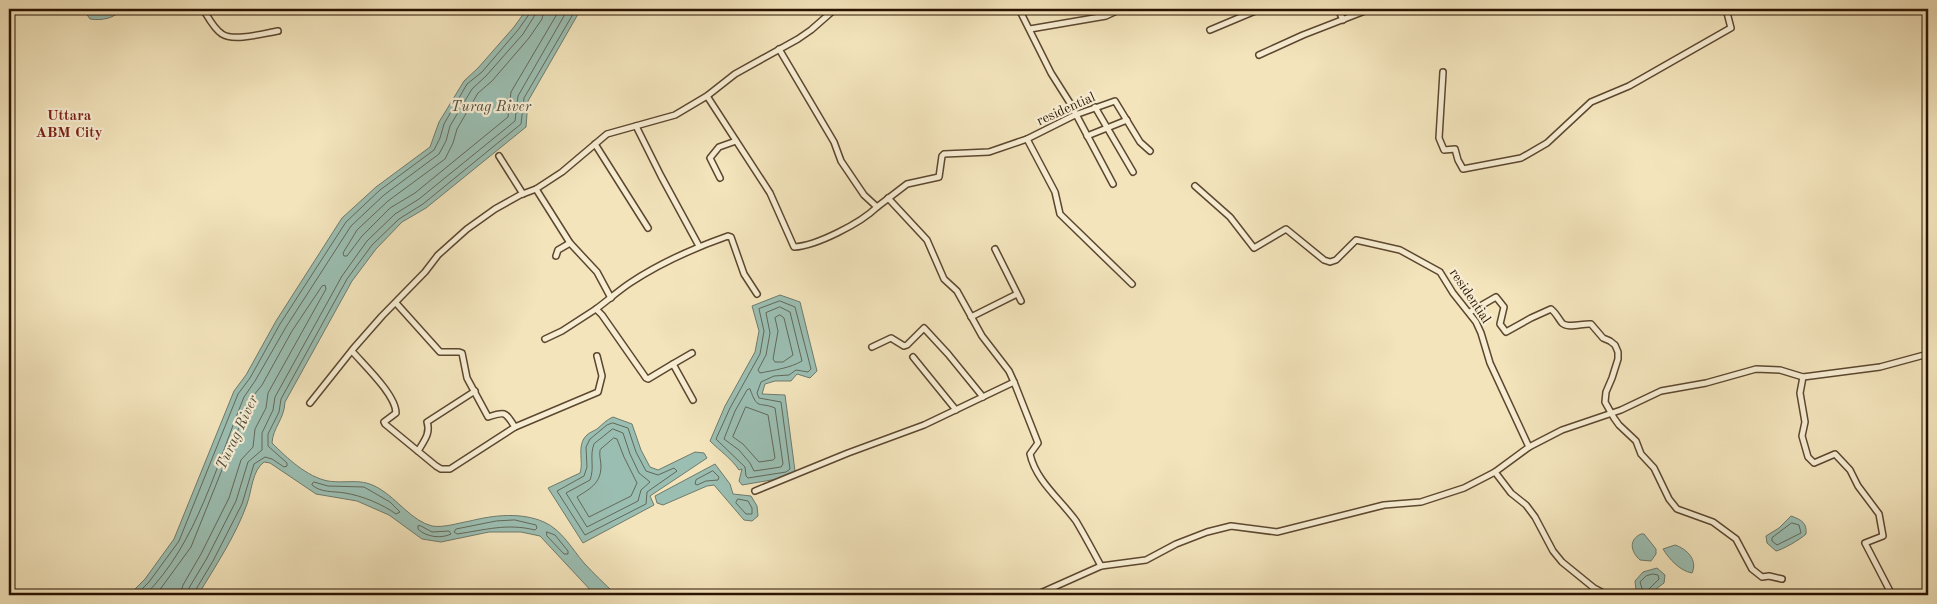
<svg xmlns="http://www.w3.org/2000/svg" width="1937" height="604" font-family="'Old Standard TT',serif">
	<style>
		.water { fill: #9bbeb2; stroke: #6e7a6b }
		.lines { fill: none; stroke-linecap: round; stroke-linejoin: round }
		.shore { stroke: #626859; stroke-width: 1 }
		.minor-casing { stroke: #5c472f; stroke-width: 8 }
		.minor { stroke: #f7edd3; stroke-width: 5 }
		.labels { text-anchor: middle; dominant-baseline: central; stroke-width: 4.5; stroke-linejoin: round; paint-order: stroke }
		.street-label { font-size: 14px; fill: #2a1300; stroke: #f7edd3 }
		.water-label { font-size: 15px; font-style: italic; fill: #524f3e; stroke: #f7edd3 }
		.neighbourhood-label { font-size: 15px; font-weight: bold; fill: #7a1f14; stroke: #f7edd3 }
	</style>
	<rect width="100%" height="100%" fill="#f3e4bc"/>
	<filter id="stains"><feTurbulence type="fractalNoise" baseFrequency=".004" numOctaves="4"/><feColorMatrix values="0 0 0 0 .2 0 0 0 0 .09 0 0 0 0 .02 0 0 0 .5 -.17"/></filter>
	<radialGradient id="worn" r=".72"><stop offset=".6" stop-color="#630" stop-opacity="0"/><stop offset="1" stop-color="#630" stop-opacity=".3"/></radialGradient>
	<g class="water">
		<path d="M83 9H123C114 18 103 21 90 19Z"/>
		<path d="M527 9H581L528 101 526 127 426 208 402 222 376 249 352 281 285 402C284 420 273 427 272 443 287 458 307 477 328 481 348 484 361 477 380 489 397 499 412 521 432 526 444 528 458 523 470 521 494 515 521 512 544 522 562 530 572 549 584 563 594 574 605 584 616 595H595L540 536 521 532H489L441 542 422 539 389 515 357 501 316 494 270 463 264 462C252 471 252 490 247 504 236 535 215 567 198 595H129L145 579 174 539 234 391 246 375 276 321 342 218 376 187 430 147 439 122 464 81 478 68 514 27Z"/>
		<path d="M780 295 800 302 817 371 810 378 797 374 791 381H775L765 384 762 394 785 395 795 471 789 477 742 485 739 481 742 469 739 470C731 458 720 451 710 441L725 406 755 352 759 331 752 306Z"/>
		<path d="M613 417 632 424 641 450 650 467 658 470 695 452 704 453 707 458 650 496 654 505 583 543 548 488 580 473C584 461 576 445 587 435 590 432 594 431 597 429 603 424 606 420 613 417Z"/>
		<polygon points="715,464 730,484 733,494 751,496 757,506 758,516 752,521 744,520 714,485 707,486 663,505 657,503 655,496"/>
		<path d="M1791 516C1802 520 1807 523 1806 534 1801 539 1782 550 1776 551L1767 543 1766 536 1779 528Z"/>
		<path d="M1641 534H1644L1656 549V554L1651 561 1640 560C1631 552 1628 540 1641 534Z"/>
		<path d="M1675 545C1687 549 1698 560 1692 573 1680 571 1669 559 1663 549Z"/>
		<polygon points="1657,568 1665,575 1664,583 1648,595 1639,595 1636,590 1635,581 1643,572"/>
	</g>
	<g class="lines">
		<g class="shore">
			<polyline points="544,9 542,19 529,38 492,81 478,93 457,129 453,143 445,159 388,201 357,230 343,253 344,256 347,256 362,236 390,208 415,193 508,117 511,92 560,9"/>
			<polygon points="780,301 795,307 811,369 808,372 796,370 789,375 774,376 761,382 757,393 759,398 781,402 790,469 786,472 748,478 746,476 745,467 716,439 730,408 760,354 764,331 759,309"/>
			<path d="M780 307 790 312 802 361C790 368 775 370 760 373L758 370 766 355 770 333 766 313Z"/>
			<polygon points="780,315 784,318 793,355 783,362 775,362 773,359 778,331 775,318"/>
			<path d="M750 389C758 411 758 401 775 408L783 464 781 467 754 471 750 463 739 450 724 439 735 411 747 390Z"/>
			<polygon points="746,407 768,415 775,458 773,460 759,462 743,444 733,437"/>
			<polygon points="613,423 628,428 636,452 646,471 658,475 674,468 677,471 647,492 646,504 585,535 557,491 584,476 587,467 586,447 590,439 607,425"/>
			<path d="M613 429 623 433 630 454 639 473 650 482 641 490 638 501 587 527 566 493 590 480C595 467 589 456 594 444Z"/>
			<path d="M614 438 617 439 624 457 637 483 631 496 589 517 577 497C589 489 601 484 601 466 601 461 599 456 600 450Z"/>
			<polygon points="713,471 719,477 718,480 706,481 697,485 695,484 696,480"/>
			<path d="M314 482 328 486 364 487 390 502 400 512 396 514C382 504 363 496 345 493 333 491 321 493 312 485Z"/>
			<polygon points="738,499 748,501 752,508 752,514 746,514 736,503"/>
			<path d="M515 520 536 525 537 528 535 530C507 523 485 530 457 534L454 532 456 529 496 521Z"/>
			<polygon points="1792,523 1799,525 1801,533 1777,545 1772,541 1772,538"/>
			<path d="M421 526 432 532 449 531 451 534C441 539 426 537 418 529V526Z"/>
			<polygon points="547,532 555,535 568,551 568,554 564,554 547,536"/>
			<polygon points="1653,574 1658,575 1659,579 1646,592 1643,592 1640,582 1646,576"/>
			<polyline points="136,595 149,582 179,541 238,394 250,378 280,324 346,222 380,190 434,150 440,138 444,124 467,84 482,72 518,30 530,13 530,9"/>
			<path d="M145 595C197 544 217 463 244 397L255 381 286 327 351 226 384 195 439 154 446 141 450 126 472 89 486 76 523 34 535 15 537 9"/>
			<polyline points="156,595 191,547 250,400 262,385 292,331 322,286 325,285 326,289 268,393 266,408 255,429 253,447 241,460 229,498 201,554 183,585 180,595"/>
			<polyline points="188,595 189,588 207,558 236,501 248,462 262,450 262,433 273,410 275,397 342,276 367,241 395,214 419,199 515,121 518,96 568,9"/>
			<polyline points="194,595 195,591 213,561 242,504 254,464 265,457 272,459 284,467 287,466 287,463 268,446 268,434 279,412 281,399 347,279 372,245 399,219 423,204 521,124 524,98 576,9"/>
		</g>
		<defs>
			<g id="minor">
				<path d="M203 9C208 17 214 29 222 34 234 42 265 33 278 31"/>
				<polyline points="1019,9 1051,73 1070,103 1113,184"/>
				<polyline points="1338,9 1343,20"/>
				<polyline points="1030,29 1106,16 1121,9"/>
				<polyline points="1210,30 1260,9"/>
				<polyline points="779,49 834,142 841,161 864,195 877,207 907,184 939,177 942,156 944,154 989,152 1027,139 1075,115 1115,101 1140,142 1150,151"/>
				<polyline points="1259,55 1303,35 1370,9"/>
				<polyline points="1443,72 1439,138 1444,150 1455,149 1458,160 1463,169 1521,158 1547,143 1591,102 1629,86 1729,29 1731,28 1726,9"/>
				<path d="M707 96 770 193 794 247C816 246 861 223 877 207"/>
				<polyline points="1095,107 1133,172"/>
				<polyline points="636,126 661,176 699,246"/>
				<polyline points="1087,136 1127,120"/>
				<polyline points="1027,139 1055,192 1060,214 1132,284"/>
				<polyline points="595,144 648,228"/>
				<polyline points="499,156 523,194"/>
				<polyline points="720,178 710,158 719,147 736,141"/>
				<polyline points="1195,186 1230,217 1254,248 1286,229 1324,260 1330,262 1336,260 1356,240 1400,250 1440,272 1453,293 1476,322 1481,333 1490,363 1529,447"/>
				<polyline points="536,189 570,243 597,272 611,298"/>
				<polyline points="995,249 1021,301"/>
				<polyline points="556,256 558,250 570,243"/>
				<path d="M396 303 440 352H459L462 353 467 378 487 415 488 417C506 411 505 412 515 427"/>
				<path d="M1470 312 1496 297 1504 307 1500 324 1506 332 1531 318 1551 309C1556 313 1558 318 1562 323 1568 329 1583 323 1591 324L1603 338 1610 341 1615 345 1618 352V359L1612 378 1606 392 1605 402 1614 418 1619 425 1636 441 1641 454 1654 468 1669 499 1677 509 1713 522 1736 539 1752 569 1762 577 1769 576 1782 579"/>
				<polyline points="971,317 1017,294"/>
				<polyline points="545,339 562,331 596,309"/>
				<polyline points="872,347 891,338 904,346 907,345 924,328 948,354 983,397"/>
				<path d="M352 351C364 365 396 395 396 413L384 422 385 424 436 466 441 469H450L515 427 598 392 602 376 597 356"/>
				<polyline points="913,357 956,410"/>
				<polyline points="673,364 692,353"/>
				<polyline points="1803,377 1800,393 1805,422 1802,436 1808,457 1814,463 1835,454 1850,470 1858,486 1879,514 1883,536 1865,543 1892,595"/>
				<path d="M1014 382 1038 443 1030 454C1036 481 1060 499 1076 521 1085 536 1093 551 1101 566"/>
				<path d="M693 400 673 364 648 379 646 378 602 315 596 309C607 301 618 291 630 283 660 263 694 248 728 236L731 237 744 274 757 294"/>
				<polyline points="310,403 353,349 382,316 425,272 438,255 467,229 495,209 520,195 536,189 562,172 607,134 675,115 707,96 735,74 798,39 811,30 835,9"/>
				<path d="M418 451C424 441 431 433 427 422L475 391"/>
				<polyline points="1495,472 1511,493 1526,505 1535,517 1553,551 1562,562 1594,588 1607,595"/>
				<polyline points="755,491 848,453 924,425 1014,382 1009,371 982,336 957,291 944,279 927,240 888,198"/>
				<polyline points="1036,595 1101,566 1146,560 1176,544 1207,532 1231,526 1277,532 1384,505 1421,502 1464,488 1495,472 1529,447 1562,430 1621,410 1661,391 1706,383 1756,369 1780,370 1803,377 1880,367 1928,354"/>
			</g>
		</defs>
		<use href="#minor" class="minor-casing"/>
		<use href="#minor" class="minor"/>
	</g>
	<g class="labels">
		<g class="street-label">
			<text transform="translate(1066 109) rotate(-24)">residential</text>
			<text transform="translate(1470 296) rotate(56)">residential</text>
		</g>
		<g class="water-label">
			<text x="491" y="107">Turag River</text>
			<text transform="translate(238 433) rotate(-65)">Turag River</text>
		</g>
		<g class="neighbourhood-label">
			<text x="69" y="116">Uttara<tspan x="69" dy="17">ABM City</tspan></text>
		</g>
	</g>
	<rect width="1937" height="604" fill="none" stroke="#f3e4bc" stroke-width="30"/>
	<rect x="10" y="10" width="1917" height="584" fill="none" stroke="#2a1300" stroke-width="2.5"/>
	<rect x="15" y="15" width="1907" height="574" fill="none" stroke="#2a1300"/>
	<rect width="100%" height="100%" filter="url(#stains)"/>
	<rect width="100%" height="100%" fill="url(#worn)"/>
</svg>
